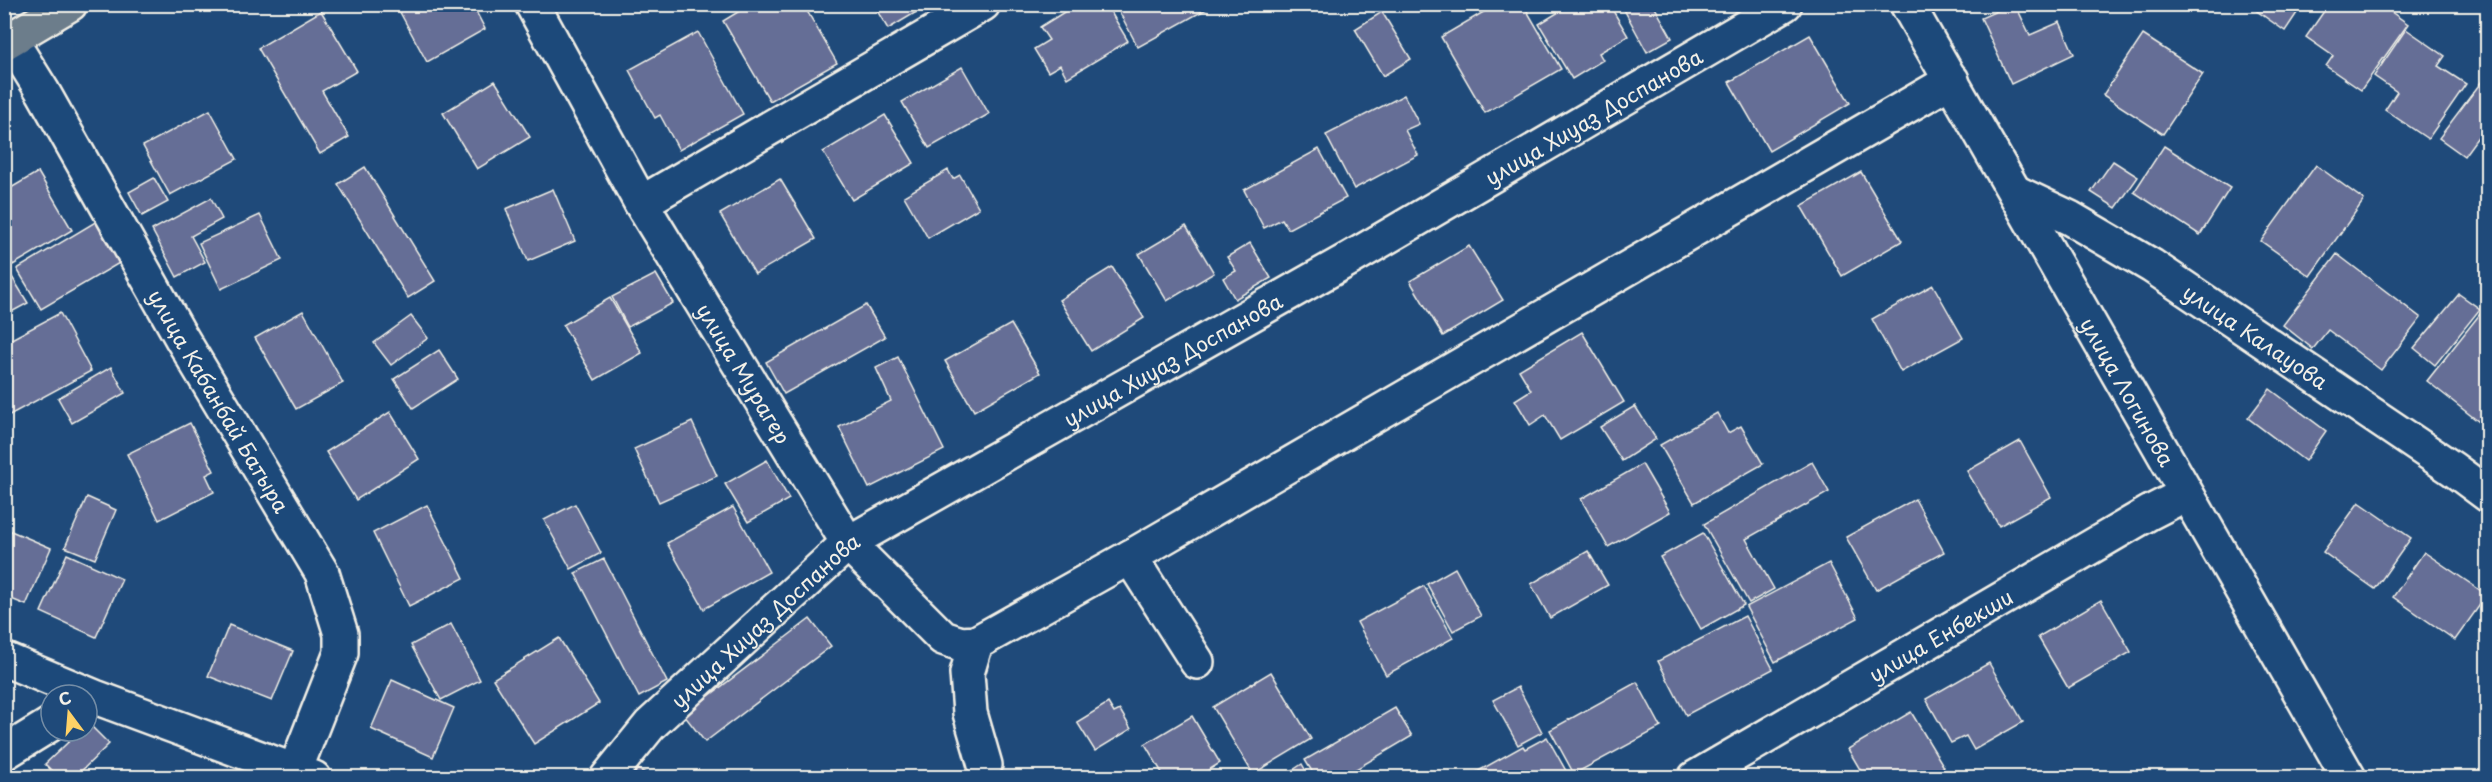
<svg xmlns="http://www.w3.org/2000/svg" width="2492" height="782" font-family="'Playpen Sans',sans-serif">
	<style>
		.building { fill: #656e96; stroke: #f4f1e8; stroke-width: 1.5 }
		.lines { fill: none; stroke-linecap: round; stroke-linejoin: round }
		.minor-casing { stroke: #f4f1e8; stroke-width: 38 }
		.major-casing { stroke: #f4f1e8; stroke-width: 38 }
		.minor { stroke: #1f4a7a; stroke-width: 33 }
		.major { stroke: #6c7d8b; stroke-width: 33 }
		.labels { text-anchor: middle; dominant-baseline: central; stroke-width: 4.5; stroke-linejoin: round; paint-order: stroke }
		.street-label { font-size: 21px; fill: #f4f1e8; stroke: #1f4a7a }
	</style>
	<rect width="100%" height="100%" fill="#1f4a7a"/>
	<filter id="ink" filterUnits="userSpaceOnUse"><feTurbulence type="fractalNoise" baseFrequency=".0167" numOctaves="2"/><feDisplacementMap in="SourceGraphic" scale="12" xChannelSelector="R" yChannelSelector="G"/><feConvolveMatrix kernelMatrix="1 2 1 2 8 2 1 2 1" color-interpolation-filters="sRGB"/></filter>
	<g filter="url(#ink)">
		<g class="building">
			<polygon points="397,4 472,4 485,29 427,62 396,5"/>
			<polygon points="751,4 803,4 837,63 770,101 723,21"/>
			<polygon points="873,4 930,4 888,29"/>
			<polygon points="1077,4 1106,4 1128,41 1067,78 1060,65 1048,72 1034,49 1049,40 1040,27"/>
			<polygon points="1115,4 1211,4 1212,6 1138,47"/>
			<polygon points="1497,4 1523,4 1561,69 1485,113 1441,37"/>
			<polygon points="1572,4 1609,4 1628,36 1599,53 1603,60 1572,79 1539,24"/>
			<polygon points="1621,4 1653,4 1672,38 1647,52"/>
			<polygon points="2012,4 2015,4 2030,35 2060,22 2074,54 2011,84 1981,18"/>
			<polygon points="2247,4 2303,4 2285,31"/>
			<polygon points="2329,4 2380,4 2408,24 2361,90 2326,66 2333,56 2306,37"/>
			<polygon points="321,11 357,71 322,91 349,137 320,154 258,48"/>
			<polygon points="1382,12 1411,59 1383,76 1355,29"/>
			<polygon points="2406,29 2445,56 2438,66 2466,84 2428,139 2385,110 2397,92 2374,76"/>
			<polygon points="698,32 743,114 679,150 660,115 655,118 629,70"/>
			<polygon points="1810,35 1850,103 1769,151 1729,82"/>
			<polygon points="2143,35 2203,74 2163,134 2103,95"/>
			<polygon points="962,67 989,114 929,148 902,102"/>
			<polygon points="2488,73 2488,123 2464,156 2439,138"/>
			<polygon points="495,81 530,137 477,169 443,113"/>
			<polygon points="1404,95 1419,124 1405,130 1418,155 1354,189 1326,135"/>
			<polygon points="210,110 237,159 170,195 143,146"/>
			<polygon points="885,115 914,163 852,200 823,152"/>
			<polygon points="2164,146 2230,188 2200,235 2134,192"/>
			<polygon points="1319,149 1346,198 1288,229 1282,219 1264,228 1244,190"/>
			<polygon points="2113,161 2138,177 2116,208 2091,192"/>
			<polygon points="2316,165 2364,200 2310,276 2261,241"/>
			<polygon points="365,167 435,281 408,298 338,184"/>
			<polygon points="948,170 953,179 960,175 979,208 928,238 904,196"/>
			<polygon points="38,172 72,230 13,265 4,250 4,192"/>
			<polygon points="1861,172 1902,241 1842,276 1801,206"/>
			<polygon points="154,178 168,202 142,216 129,192"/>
			<polygon points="780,179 816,239 755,274 720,214"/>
			<polygon points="553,189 575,241 528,261 506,209"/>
			<polygon points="211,198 222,219 191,236 205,262 177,277 152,230"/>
			<polygon points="260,215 282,260 221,289 199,243"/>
			<polygon points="97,221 121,262 41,309 17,269"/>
			<polygon points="1186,226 1214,273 1167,301 1139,254"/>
			<polygon points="1250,243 1271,278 1235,299 1223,278 1236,271 1227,257"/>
			<polygon points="1469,246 1503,300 1443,336 1410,281"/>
			<polygon points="2337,254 2421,318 2381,370 2328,330 2313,349 2283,325"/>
			<polygon points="4,264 28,303 4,316"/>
			<polygon points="1112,267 1144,318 1091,351 1059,300"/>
			<polygon points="656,274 673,303 628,327 612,297"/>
			<polygon points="1933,285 1963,338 1901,372 1872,319"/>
			<polygon points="2459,294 2480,309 2435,365 2414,348"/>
			<polygon points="610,298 642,353 595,380 563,325"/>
			<polygon points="866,305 885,337 784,394 766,362"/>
			<polygon points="303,311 343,383 296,409 255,338"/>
			<polygon points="60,313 91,371 4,418 4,343"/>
			<polygon points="2480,314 2488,320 2488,429 2427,381"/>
			<polygon points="411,316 428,338 391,365 374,343"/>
			<polygon points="1011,324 1040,373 974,411 945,361"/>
			<polygon points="1582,332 1624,402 1560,440 1545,415 1530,425 1515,400 1531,390 1519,370"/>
			<polygon points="439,350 458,379 413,408 394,379"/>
			<polygon points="898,357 944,450 869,488 839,427 891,401 876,368"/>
			<polygon points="111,367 125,393 72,423 58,398"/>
			<polygon points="2270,389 2326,431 2305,461 2248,418"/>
			<polygon points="1635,406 1656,439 1622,461 1600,427"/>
			<polygon points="390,412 419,459 356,500 326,452"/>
			<polygon points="1717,413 1728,433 1741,426 1763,464 1694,503 1660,445"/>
			<polygon points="692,422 717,476 659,502 634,449"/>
			<polygon points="190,423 214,471 206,475 214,492 159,520 127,454"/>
			<polygon points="2020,441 2051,497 1999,526 1967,471"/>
			<polygon points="767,460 789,499 748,522 725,484"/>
			<polygon points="1812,462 1829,492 1746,539 1774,589 1749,603 1704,524"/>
			<polygon points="1642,464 1670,512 1608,547 1581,499"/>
			<polygon points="87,497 116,510 95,559 65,547"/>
			<polygon points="1915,499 1944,552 1876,590 1846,537"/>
			<polygon points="2359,502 2411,538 2375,589 2323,552"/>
			<polygon points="575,504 601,553 571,569 544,520"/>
			<polygon points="427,505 464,578 409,606 373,533"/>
			<polygon points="733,507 769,572 704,609 667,543"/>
			<polygon points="4,528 51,548 26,605 4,596"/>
			<polygon points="1703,533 1744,605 1701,629 1660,557"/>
			<polygon points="1588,551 1608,585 1550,618 1531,584"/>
			<polygon points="2424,552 2487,595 2455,640 2393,597"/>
			<polygon points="67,554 122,579 96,637 41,612"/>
			<polygon points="604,559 667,682 639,697 575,573"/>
			<polygon points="1829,563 1858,618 1775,662 1746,607"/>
			<polygon points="1455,568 1481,616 1453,631 1427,584"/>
			<polygon points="1424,586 1453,638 1386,675 1357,622"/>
			<polygon points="2101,600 2131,652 2068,688 2038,637"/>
			<polygon points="1745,616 1773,669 1686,715 1658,661"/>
			<polygon points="810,619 831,646 705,742 684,715"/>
			<polygon points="451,624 480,680 441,700 411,645"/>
			<polygon points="229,625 293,651 272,701 208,676"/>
			<polygon points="559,638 599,703 534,744 493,679"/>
			<polygon points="1989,663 2023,722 1974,750 1966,736 1951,743 1926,699"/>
			<polygon points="1271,672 1311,739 1253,774 1213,707"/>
			<polygon points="392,680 454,708 433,757 371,729"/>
			<polygon points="1637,682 1661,727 1574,774 1550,730"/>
			<polygon points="1518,687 1542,732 1518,745 1493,700"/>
			<polygon points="1108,703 1114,713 1120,710 1131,729 1095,751 1077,722"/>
			<polygon points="1395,708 1412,736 1341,778 1316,778 1305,760"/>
			<polygon points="1911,712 1944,767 1927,778 1865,778 1848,749"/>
			<polygon points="1192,716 1220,763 1196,778 1165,778 1145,744"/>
			<polygon points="88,723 109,744 74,778 59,778 45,764 80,731 87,731"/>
			<polygon points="1547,737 1570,778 1466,778 1523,746 1525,749"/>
			<polygon points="1302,764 1310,778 1281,778"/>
			<polygon points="637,769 656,778 633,778"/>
		</g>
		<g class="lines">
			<defs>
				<g id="minor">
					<path id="s1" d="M532 4 641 203 848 543 943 638 961 644 976 643 1130 557 1952 80"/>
					<path id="s2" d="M1907 4 2349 778"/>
					<path id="s3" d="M10 39 43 92 181 337 322 573 341 634V653L292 778"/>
					<path id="s4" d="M2017 193 2070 218 2152 266 2453 469 2488 495"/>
					<polyline points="641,203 983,4"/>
					<polyline points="1130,557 1197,662"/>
					<polyline points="976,643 967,673 970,713 985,765"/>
					<polyline points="4,659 95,697 314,778"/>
					<polyline points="4,753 51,724"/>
					<path id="s5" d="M607 778 650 725 848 543 1351 258 1785 4"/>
					<path id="s6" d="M1695 778 2149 513 2186 494"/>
				</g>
				<polyline id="major" points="4,43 70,4"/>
			</defs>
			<use href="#minor" class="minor-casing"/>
			<use href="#major" class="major-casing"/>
			<use href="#minor" class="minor"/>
			<use href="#major" class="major"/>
		</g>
	</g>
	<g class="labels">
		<g class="street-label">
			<text stroke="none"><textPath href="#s5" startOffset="1196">улица Хиуаз Доспанова</textPath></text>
			<text stroke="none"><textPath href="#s4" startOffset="279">улица Калауова</textPath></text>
			<text stroke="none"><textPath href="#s5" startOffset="710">улица Хиуаз Доспанова</textPath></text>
			<text stroke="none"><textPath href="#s1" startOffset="426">улица Мурагер</textPath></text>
			<text stroke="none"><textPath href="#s2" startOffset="446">улица Логинова</textPath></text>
			<text stroke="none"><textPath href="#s3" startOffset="418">улица Кабанбай Батыра</textPath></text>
			<text stroke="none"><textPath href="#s5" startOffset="224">улица Хиуаз Доспанова</textPath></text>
			<text stroke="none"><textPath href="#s6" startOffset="284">улица Енбекши</textPath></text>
		</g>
	</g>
	<rect width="2492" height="782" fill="none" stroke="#1f4a7a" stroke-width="24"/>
	<rect x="12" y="12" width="2468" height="758" fill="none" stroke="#f4f1e8" stroke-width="2" filter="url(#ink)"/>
	<g transform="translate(69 713) rotate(344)"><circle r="28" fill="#1f4a7a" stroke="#748da6" stroke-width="1.5"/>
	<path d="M0-4.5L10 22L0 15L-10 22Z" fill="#ffd166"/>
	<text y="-9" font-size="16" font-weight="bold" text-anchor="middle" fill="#f4f1e8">С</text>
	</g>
</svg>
